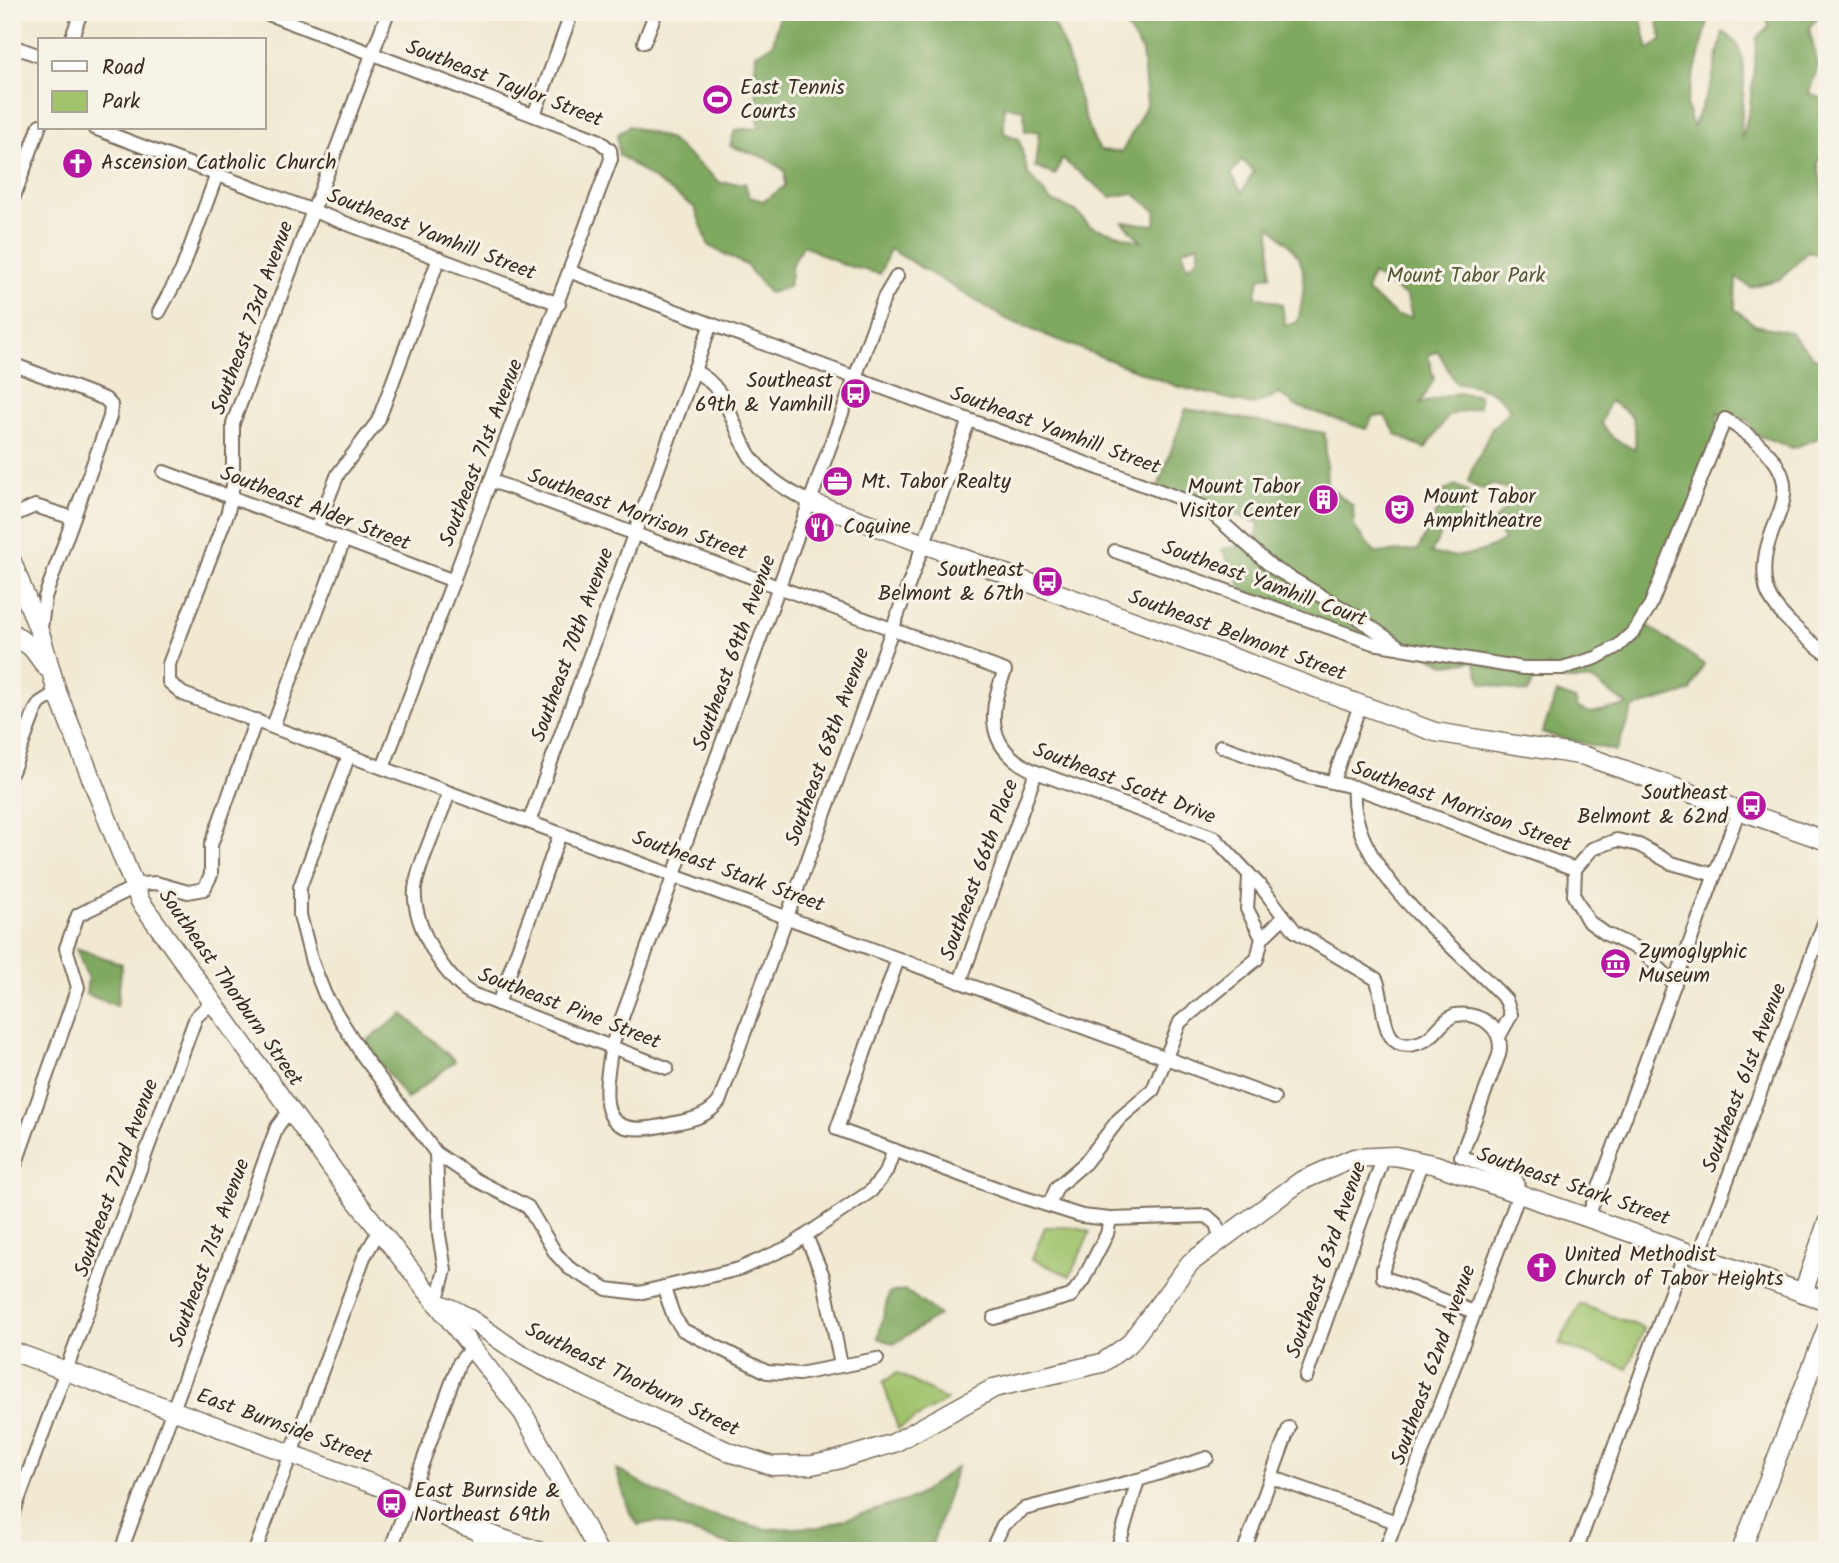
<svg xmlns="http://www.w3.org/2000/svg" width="1839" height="1563" font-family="Kalam,sans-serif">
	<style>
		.green { fill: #a0c36c; stroke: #6e7645; stroke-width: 2 }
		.forest { fill: #80a960; stroke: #5e6a3f; stroke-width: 2; fill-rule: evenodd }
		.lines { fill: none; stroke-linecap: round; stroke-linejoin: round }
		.street-casing { stroke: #7b6d5d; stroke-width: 16 }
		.secondary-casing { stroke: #7b6d5d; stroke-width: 21 }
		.street { stroke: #fff; stroke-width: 12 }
		.secondary { stroke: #fff; stroke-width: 18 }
		.labels { text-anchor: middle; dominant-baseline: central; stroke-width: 6; stroke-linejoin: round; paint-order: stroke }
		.street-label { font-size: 21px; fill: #3b2a1e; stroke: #f7f3e8 }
		.poi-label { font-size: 21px; fill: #3b2a1e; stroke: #f7f3e8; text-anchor: start }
		.park-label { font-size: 21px; fill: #595835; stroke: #f7f3e8 }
	</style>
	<rect width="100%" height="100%" fill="#f7f3e8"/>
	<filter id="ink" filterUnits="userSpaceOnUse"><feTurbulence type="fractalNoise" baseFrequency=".0143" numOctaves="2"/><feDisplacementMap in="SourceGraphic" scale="14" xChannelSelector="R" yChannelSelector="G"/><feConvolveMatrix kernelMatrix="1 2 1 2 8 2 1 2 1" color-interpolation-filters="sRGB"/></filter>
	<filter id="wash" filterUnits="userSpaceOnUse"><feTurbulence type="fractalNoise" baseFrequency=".00686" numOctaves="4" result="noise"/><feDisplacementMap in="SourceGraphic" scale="28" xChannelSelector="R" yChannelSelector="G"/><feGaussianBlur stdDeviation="1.57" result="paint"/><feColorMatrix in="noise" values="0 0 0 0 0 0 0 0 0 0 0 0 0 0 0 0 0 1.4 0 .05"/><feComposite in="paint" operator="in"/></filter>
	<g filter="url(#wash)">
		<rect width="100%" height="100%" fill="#f1e9d2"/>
		<g class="green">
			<polygon points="1045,1227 1076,1227 1090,1232 1070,1276 1032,1259"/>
			<polygon points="1580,1304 1644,1328 1628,1369 1559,1344"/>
			<polygon points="897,1373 947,1400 898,1429 883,1382"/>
		</g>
		<g class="forest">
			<path d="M780 12H1044C1077 51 1073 109 1100 150L1122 152 1147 104 1142 51 1121 19 1122 12H1621L1641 19 1648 50 1662 39 1655 12H1705L1708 22 1686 105 1693 127 1711 85 1723 32C1759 51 1737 106 1742 139L1750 107 1757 37 1769 27 1766 12H1821L1809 28 1818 66 1809 93 1827 101V141L1818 164 1827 216V258L1808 251 1781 279 1750 287 1736 277 1735 309 1755 325 1790 332 1814 358 1827 360V431L1818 438 1793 448 1757 435 1747 420 1737 424 1718 413 1716 446 1662 600 1645 613 1647 625 1704 664 1691 691 1633 708 1616 751 1542 733 1557 693 1575 700 1578 708 1591 713 1628 705 1592 680H1564L1548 665 1538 672 1527 693 1482 683 1474 661 1447 665 1372 628 1350 642 1244 591 1222 549 1256 544 1259 523 1158 487 1186 409 1325 433 1327 486 1353 506 1354 527 1375 553 1418 550 1439 507V494L1455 485 1468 491 1461 525 1441 533 1431 553C1456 560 1483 554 1504 540L1493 523 1509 504 1511 490 1491 484 1483 490 1468 483C1471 467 1475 465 1481 452 1492 427 1489 430 1510 411 1502 390 1475 385 1455 382L1438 351 1428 355 1434 379 1420 404 1456 393 1479 395V407L1449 415 1425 449 1397 435 1385 416H1373L1366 429 1296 406 1280 394 1253 405 1176 386 1010 321 890 249 880 274 841 264 803 245 792 264 789 287 769 293 746 265 709 246 695 208 619 155 617 135 629 126 669 139 721 183H745L749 197 764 201 785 186V171L766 158 730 146 735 130 759 128 755 77 756 54 773 44ZM1004 106 1024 109 1025 132 1039 131 1035 167 1055 175 1062 159 1111 197 1133 193 1156 211 1155 225 1123 222 1142 242 1090 226 1076 211 1050 200 1028 174 1019 139 1004 133ZM1242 160 1254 171 1242 192 1231 174ZM1270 226C1309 261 1308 271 1298 322L1285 325 1282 304 1255 296 1260 278 1271 275ZM1199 244V258L1188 267 1182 250ZM1372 274 1407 297 1412 317 1397 316 1366 291ZM1609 401C1637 414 1636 422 1635 450L1614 439 1601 424Z"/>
			<polygon points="76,948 122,964 117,1006 86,994 88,979"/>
			<polygon points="403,1014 455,1061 407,1099 365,1042"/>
			<polygon points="905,1290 939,1315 894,1344 878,1338 889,1293"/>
			<polygon points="957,1467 930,1551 747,1551 658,1521 638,1525 630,1513 616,1469 688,1509 766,1529 820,1527 914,1498"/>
		</g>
	</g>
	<g filter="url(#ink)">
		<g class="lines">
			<defs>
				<g id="street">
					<polyline points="263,12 598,140 610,150 611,159 383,768"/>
					<polyline points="388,12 233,423 233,485 228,512 169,664 169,682 183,694 1274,1098"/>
					<polyline points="71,40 81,12"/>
					<polyline points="644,42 656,12"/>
					<polyline points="12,46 40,56"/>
					<polyline points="534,115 572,12"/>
					<polyline points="94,128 559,304"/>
					<polyline points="12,202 40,125"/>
					<path d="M571 272 1206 508 1272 567 1357 617 1401 648 1523 668H1562L1596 658 1618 646 1635 630 1650 606 1725 419C1839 491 1751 514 1766 587 1770 609 1809 641 1827 654"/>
					<path d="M897 276 884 298 612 1045C603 1101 595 1143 670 1124 689 1120 706 1118 719 1102L969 420"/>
					<polyline points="159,312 182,270 217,174"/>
					<polyline points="12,364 105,399 111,405 110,417 45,597 41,628"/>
					<path d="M694 371C729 387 731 426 750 456 765 477 787 491 810 502"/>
					<polyline points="164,472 454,581"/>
					<path d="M492 481 1005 671C986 715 988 751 1036 772L1215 838 1263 889 1295 931 1376 979C1387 1000 1376 1058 1421 1042 1436 1037 1441 1020 1455 1015 1481 1012 1505 1028 1499 1055L1461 1156 1512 1177 1517 1181 1519 1194 1385 1551"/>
					<polyline points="12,516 35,506 73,518"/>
					<polyline points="316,529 338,474 378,421 439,258"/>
					<polyline points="1115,551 1373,643 1397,647"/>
					<polyline points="273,726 344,540"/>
					<polyline points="1221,746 1308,777 1354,787 1575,869"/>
					<polyline points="349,755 300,887 300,915 312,962 325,995 363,1056 436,1153 439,1235 445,1270 436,1303"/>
					<polyline points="12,772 35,711 40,703 57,692"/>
					<polyline points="1333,781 1360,705"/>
					<path d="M1354 787C1347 870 1455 944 1506 1000L1511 1015 1500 1035"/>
					<path d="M449 793C440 819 418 864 415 889 412 923 444 979 472 994L667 1068"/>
					<polyline points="529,822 711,324"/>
					<polyline points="1262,938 1283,918"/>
					<polyline points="898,959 837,1129 1012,1194 1082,1216 1110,1219 1207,1216 1216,1224 1221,1239"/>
					<polyline points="960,982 1036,772"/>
					<polyline points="1675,984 1641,950 1606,934 1588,921 1574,896 1575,869 1592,849 1617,840 1639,845 1671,863 1715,875"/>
					<polyline points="498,1004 560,834"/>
					<polyline points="436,1153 476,1180 528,1207 556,1254 569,1268 607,1289 639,1293 739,1269 789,1247 871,1191 886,1172 894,1150"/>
					<polyline points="1422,1161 1383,1269 1383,1277 1474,1312"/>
					<polyline points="12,1174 78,987 66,948 78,915 141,884 156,883 188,892 204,889 211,875 211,845 256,720"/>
					<polyline points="1049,1205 1057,1187 1085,1163 1119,1119 1153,1090 1180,1022 1257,959 1262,938 1247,909 1249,878"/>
					<polyline points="1588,1217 1739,810"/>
					<polyline points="806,1236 823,1276 841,1365"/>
					<polyline points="1699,1255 1827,915"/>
					<polyline points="664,1289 674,1317 683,1330 767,1372 799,1374 877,1359"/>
					<polyline points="994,1318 1071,1296 1083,1280 1107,1234 1110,1219"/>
					<polyline points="1306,1377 1384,1156"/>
					<polyline points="1271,1477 1396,1522"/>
					<polyline points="12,1517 196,1017 211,1003"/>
					<polyline points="478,1531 480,1551"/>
					<polyline points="121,1551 277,1127 289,1111"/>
					<polyline points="255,1551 364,1257 379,1231"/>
					<polyline points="390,1551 459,1363 471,1348"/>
					<polyline points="991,1551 1003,1525 1024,1509 1138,1480 1207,1458"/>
					<polyline points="1117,1551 1138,1480"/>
					<polyline points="1244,1551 1289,1428"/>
					<polyline points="1576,1551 1686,1251"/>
				</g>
				<g id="secondary">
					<polyline points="810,502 1435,732 1585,756 1827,841"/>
					<polyline points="12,562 41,636 57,692 140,901 344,1185 523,1413 598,1551"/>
					<polyline points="12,633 32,648 46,667"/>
					<polyline points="1803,1293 1827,1223"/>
					<path d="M436 1303C470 1313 493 1338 523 1355 589 1392 660 1420 729 1452L772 1466 812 1465 837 1460 894 1443 994 1388 1102 1363 1129 1344 1190 1263 1301 1181 1354 1158 1395 1156 1436 1165 1827 1301"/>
					<polyline points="12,1351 397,1493 462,1525 538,1551"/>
					<polyline points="1741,1551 1827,1328"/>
				</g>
			</defs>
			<use href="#street" class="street-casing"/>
			<use href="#secondary" class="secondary-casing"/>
			<use href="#street" class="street"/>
			<use href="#secondary" class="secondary"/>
		</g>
	</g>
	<defs>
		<symbol id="stadium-disc" viewBox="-11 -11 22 22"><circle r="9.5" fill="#b5179e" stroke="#f7f3e8"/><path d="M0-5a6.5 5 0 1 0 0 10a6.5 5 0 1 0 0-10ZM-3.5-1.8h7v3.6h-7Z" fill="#fff"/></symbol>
		<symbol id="church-disc" viewBox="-11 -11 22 22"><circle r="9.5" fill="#b5179e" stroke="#f7f3e8"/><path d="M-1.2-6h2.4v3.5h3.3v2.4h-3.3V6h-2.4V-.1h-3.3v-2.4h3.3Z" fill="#fff"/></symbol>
		<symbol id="bus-disc" viewBox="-11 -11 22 22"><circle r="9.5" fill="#b5179e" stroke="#f7f3e8"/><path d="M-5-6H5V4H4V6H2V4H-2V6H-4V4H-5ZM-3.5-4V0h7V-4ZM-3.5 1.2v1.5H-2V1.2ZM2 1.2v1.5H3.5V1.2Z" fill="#fff"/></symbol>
		<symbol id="office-disc" viewBox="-11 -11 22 22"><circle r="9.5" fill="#b5179e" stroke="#f7f3e8"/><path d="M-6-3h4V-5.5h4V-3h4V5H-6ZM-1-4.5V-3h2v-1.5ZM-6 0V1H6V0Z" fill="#fff"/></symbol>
		<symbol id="building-disc" viewBox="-11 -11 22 22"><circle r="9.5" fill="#b5179e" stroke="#f7f3e8"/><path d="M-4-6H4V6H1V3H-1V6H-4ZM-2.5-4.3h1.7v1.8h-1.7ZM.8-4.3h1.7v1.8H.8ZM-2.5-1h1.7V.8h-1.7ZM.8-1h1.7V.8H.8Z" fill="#fff"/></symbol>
		<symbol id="theatre-disc" viewBox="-11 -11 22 22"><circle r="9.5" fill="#b5179e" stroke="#f7f3e8"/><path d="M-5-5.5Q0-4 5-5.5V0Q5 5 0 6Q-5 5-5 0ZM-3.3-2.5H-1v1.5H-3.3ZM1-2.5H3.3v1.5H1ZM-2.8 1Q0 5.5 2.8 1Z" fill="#fff"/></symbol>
		<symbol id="restaurant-disc" viewBox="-11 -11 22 22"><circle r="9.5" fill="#b5179e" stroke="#f7f3e8"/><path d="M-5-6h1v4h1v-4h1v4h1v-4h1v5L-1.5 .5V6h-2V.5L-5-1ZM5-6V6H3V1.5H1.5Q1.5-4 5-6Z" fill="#fff"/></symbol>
		<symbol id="museum-disc" viewBox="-11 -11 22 22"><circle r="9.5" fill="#b5179e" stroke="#f7f3e8"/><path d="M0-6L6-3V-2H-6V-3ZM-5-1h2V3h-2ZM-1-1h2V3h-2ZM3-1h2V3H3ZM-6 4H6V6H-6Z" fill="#fff"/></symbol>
	</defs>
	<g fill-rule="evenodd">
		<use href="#stadium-disc" x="700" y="82" width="35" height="35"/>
		<use href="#church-disc" x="60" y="146" width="35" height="35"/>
		<use href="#bus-disc" x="838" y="376" width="35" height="35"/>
		<use href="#office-disc" x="820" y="464" width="35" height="35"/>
		<use href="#building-disc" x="1306" y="482" width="35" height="35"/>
		<use href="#theatre-disc" x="1382" y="492" width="35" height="35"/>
		<use href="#restaurant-disc" x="802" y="510" width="35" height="35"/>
		<use href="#bus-disc" x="1030" y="564" width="35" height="35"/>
		<use href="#bus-disc" x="1734" y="788" width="35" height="35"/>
		<use href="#museum-disc" x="1598" y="946" width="35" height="35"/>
		<use href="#church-disc" x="1524" y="1250" width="35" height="35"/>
		<use href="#bus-disc" x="374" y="1486" width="35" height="35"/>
	</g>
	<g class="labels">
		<g class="street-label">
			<text transform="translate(504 84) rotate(21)">Southeast Taylor Street</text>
			<text transform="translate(431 235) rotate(21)">Southeast Yamhill Street</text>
			<text transform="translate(253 318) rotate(-70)">Southeast 73rd Avenue</text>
			<text transform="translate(1055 431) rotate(20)">Southeast Yamhill Street</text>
			<text transform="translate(482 453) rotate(-69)">Southeast 71st Avenue</text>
			<text transform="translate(315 509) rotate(21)">Southeast Alder Street</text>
			<text transform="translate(637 515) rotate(20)">Southeast Morrison Street</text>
			<text transform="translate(1264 584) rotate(20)">Southeast Yamhill Court</text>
			<text transform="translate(1237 636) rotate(20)">Southeast Belmont Street</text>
			<text transform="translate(573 645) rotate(-70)">Southeast 70th Avenue</text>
			<text transform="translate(735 653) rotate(-70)">Southeast 69th Avenue</text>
			<text transform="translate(828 747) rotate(-70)">Southeast 68th Avenue</text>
			<text transform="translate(1124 784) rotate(21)">Southeast Scott Drive</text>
			<text transform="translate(1461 807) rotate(20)">Southeast Morrison Street</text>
			<text transform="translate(980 870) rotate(-70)">Southeast 66th Place</text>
			<text transform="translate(728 872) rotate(20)">Southeast Stark Street</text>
			<text transform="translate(230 988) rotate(55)">Southeast Thorburn Street</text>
			<text transform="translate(569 1009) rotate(21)">Southeast Pine Street</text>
			<text transform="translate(1745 1078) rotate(-69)">Southeast 61st Avenue</text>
			<text transform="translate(117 1178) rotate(-70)">Southeast 72nd Avenue</text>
			<text transform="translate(1573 1187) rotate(19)">Southeast Stark Street</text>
			<text transform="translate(210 1253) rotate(-70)">Southeast 71st Avenue</text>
			<text transform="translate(1327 1260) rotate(-71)">Southeast 63rd Avenue</text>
			<text transform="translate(1434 1365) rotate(-70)">Southeast 62nd Avenue</text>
			<text transform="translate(632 1380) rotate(26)">Southeast Thorburn Street</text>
			<text transform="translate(284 1427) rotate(20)">East Burnside Street</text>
		</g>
		<g class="poi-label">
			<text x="740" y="88">East Tennis<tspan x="740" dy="24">Courts</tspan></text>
			<text x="101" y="163">Ascension Catholic Church</text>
			<text x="833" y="381" text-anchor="end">Southeast<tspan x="833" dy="24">69th &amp; Yamhill</tspan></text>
			<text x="861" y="482">Mt. Tabor Realty</text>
			<text x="1300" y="487" text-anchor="end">Mount Tabor<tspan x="1300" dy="24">Visitor Center</tspan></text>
			<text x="1423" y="497">Mount Tabor<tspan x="1423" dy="24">Amphitheatre</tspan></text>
			<text x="843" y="527">Coquine</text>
			<text x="1024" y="570" text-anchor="end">Southeast<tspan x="1024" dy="24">Belmont &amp; 67th</tspan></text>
			<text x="1728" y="793" text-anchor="end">Southeast<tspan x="1728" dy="24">Belmont &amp; 62nd</tspan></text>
			<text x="1638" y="952">Zymoglyphic<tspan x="1638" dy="24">Museum</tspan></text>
			<text x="1564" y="1255">United Methodist<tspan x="1564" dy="24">Church of Tabor Heights</tspan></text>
			<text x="414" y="1491">East Burnside &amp;<tspan x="414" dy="24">Northeast 69th</tspan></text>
		</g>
		<g class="park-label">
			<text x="1466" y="276">Mount Tabor Park</text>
		</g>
	</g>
	<rect width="1839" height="1563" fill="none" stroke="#f7f3e8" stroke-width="42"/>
	<rect x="38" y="38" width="228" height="91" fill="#f7f3e8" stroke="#aca397" stroke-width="2"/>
	<rect x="52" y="61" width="35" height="10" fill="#ffffff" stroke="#aca397" stroke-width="2"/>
	<text x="102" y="74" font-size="21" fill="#3b2a1e">Road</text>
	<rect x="52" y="91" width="35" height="21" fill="#a0c36c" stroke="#aca397" stroke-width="2"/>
	<text x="102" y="108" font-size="21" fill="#3b2a1e">Park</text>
</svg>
